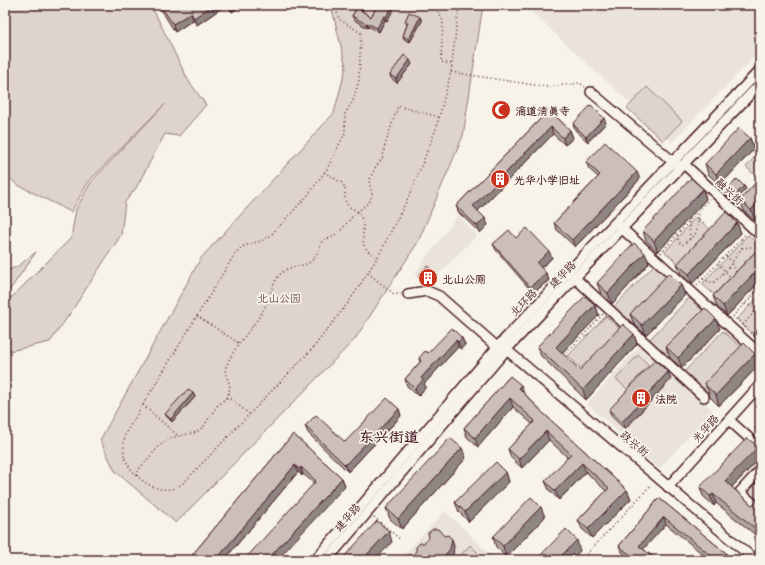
<svg xmlns="http://www.w3.org/2000/svg" width="765" height="565" font-family="Mali,'LXGW WenKai TC',sans-serif">
	<style>
		.built { fill: #eae3da }
		.green { fill: #ded4cc; stroke: #947a7c }
		.lines { fill: none; stroke-linecap: round; stroke-linejoin: round }
		.minor-casing { stroke: #4a1f2b; stroke-width: 12 }
		.path { stroke: #4a1f2b; stroke-width: 1.5; stroke-dasharray: 1 3; stroke-linecap: butt }
		.minor { stroke: #f7f3e8; stroke-width: 9 }
		.wall { fill: #afa49f; stroke: #4a1f2b }
		.shaded-wall { fill: #8f8682; stroke: #4a1f2b }
		.building { fill: #ccbfb9; stroke: #4a1f2b }
		.labels { text-anchor: middle; dominant-baseline: central; stroke-width: 3.5; stroke-linejoin: round; paint-order: stroke }
		.poi-label { font-size: 11px; font-weight: bold; fill: #4a1f2b; stroke: #f7f3e8; text-anchor: start }
		.street-label { font-size: 11px; fill: #4a1f2b; stroke: #f7f3e8 }
		.park-label { font-size: 11px; fill: #6f4c53; stroke: #f7f3e8 }
		.district-label { font-size: 15px; font-weight: bold; fill: #4a1f2b; stroke: #f7f3e8 }
	</style>
	<rect width="100%" height="100%" fill="#f7f3e8"/>
	<filter id="ink" filterUnits="userSpaceOnUse"><feTurbulence type="fractalNoise" baseFrequency=".025" numOctaves="2"/><feDisplacementMap in="SourceGraphic" scale="8" xChannelSelector="R" yChannelSelector="G"/><feConvolveMatrix kernelMatrix="1 2 1 2 8 2 1 2 1" color-interpolation-filters="sRGB"/></filter>
	<g filter="url(#ink)">
		<g class="built">
			<polygon points="524,5 760,5 760,51 672,142"/>
			<polygon points="458,215 477,235 438,275 430,267 420,278 415,273"/>
			<polygon points="640,345 713,410 659,469 587,404"/>
			<polygon points="445,511 496,560 399,560"/>
		</g>
		<g class="green">
			<polygon points="5,5 147,5 155,13 188,80 206,105 179,136 165,134 136,188 125,202 121,235 71,312 50,342 5,352 5,298 12,297 71,238 76,209 91,182 165,104 89,181 71,212 16,184 8,176 5,178"/>
			<polygon points="331,5 483,5 463,136 418,242 355,339 176,523 115,471 100,440 201,258 334,113 346,67"/>
			<polygon points="647,87 682,121 663,141 627,108"/>
			<polygon points="757,154 760,157 760,176 758,178 746,167"/>
			<polygon points="696,217 713,232 681,266 665,252"/>
			<polygon points="748,235 760,246 760,253 718,298 702,284"/>
			<polygon points="36,252 7,294 5,294 5,271 17,267"/>
			<polygon points="654,265 671,282 631,325 613,308"/>
			<polygon points="760,295 760,329 754,335 737,319"/>
			<polygon points="689,298 704,312 664,354 649,340"/>
			<polygon points="606,316 620,329 582,369 568,356"/>
			<polygon points="723,331 742,348 703,390 684,372"/>
			<polygon points="638,355 649,365 627,389 616,379"/>
			<polygon points="760,475 760,498 758,500 746,490"/>
			<polygon points="470,545 485,560 456,560"/>
		</g>
		<g class="lines">
			<defs>
				<g id="minor">
					<polyline points="591,92 677,165"/>
					<polyline points="684,164 760,235"/>
					<polyline points="618,225 760,354"/>
					<polyline points="575,278 704,397"/>
					<polyline points="408,294 427,291 439,296 497,347"/>
					<polyline points="502,346 755,560"/>
					<polyline points="729,420 760,448"/>
					<polyline points="760,470 740,492 757,507 760,504"/>
					<polyline points="668,487 760,385"/>
					<polyline points="315,560 500,344 760,70"/>
					<polyline points="327,560 506,350 760,84"/>
				</g>
			</defs>
			<use href="#minor" class="minor-casing"/>
			<g class="path">
				<path d="M335 5 339 19 361 33 359 80 353 101 345 114V133L327 169 308 195 271 235 261 241 244 246 236 252 125 434C124 443 122 453 126 461 134 477 153 492 171 489 180 487 186 481 191 475L313 348 351 299 379 255 411 192 436 129 451 72 459 5"/>
				<polyline points="435,5 443,21 441,62 452,64"/>
				<polyline points="451,72 547,87 580,83 585,87"/>
				<polyline points="324,172 342,183 345,187 345,200 348,206 358,212 363,221 363,244 367,250 377,258"/>
				<path d="M689 222 690 239 697 232C697 224 700 219 699 211"/>
				<polyline points="677,235 679,242 682,245 690,239"/>
				<polyline points="742,248 751,247"/>
				<polyline points="661,253 709,199"/>
				<polyline points="726,256 732,262"/>
				<polyline points="718,263 731,278"/>
				<polyline points="736,272 732,262 742,248 741,239"/>
				<polyline points="368,273 394,294 401,294"/>
				<polyline points="703,279 713,283 719,278 732,263"/>
				<polyline points="697,285 747,233"/>
				<polyline points="756,292 760,299"/>
				<polyline points="745,304 758,308"/>
				<polyline points="757,311 760,313"/>
				<polyline points="197,316 240,344"/>
				<polyline points="743,325 760,306"/>
				<polyline points="754,336 733,316 760,288"/>
				<polyline points="564,356 603,314"/>
				<polyline points="229,393 232,400"/>
				<path d="M226 398C236 382 222 378 226 367 234 345 256 326 266 305 270 297 273 283 278 277 290 261 306 270 314 258 318 253 320 247 322 241L332 237 341 230 352 217 370 201 372 194 369 181 375 168 383 157 385 145 398 106 439 117"/>
				<polyline points="143,405 178,436"/>
				<polyline points="137,476 139,469 160,445 170,438 197,432 204,426 217,406 226,398 232,400 249,414"/>
				<polyline points="374,517 401,540"/>
				<polyline points="581,560 652,484"/>
			</g>
			<use href="#minor" class="minor"/>
		</g>
		<g class="wall">
			<polygon points="158,5 226,5 197,25 193,20 175,32"/>
			<polygon points="228,5 241,5 241,6 232,12"/>
			<polygon points="350,5 365,5 362,11 371,17 378,5 396,5 387,21 385,20 379,32 368,26 368,28 354,20 352,16 356,9"/>
			<polygon points="420,17 422,21 410,42 404,39 403,36 407,25 405,21"/>
			<polygon points="412,64 397,83 391,78 390,75"/>
			<polygon points="549,110 570,130 573,138 565,145 553,134 478,211 488,225 480,233 459,213 456,206"/>
			<polygon points="606,123 588,142 575,130 573,124"/>
			<polygon points="750,138 754,149 720,185 708,174 705,164"/>
			<polygon points="586,162 640,179 575,247 557,230 554,223 598,177 589,169"/>
			<polygon points="760,178 755,221 744,211 740,200"/>
			<polygon points="744,186 746,189 736,199 730,192 728,189"/>
			<polygon points="703,189 706,199 658,252 646,241 643,231"/>
			<polygon points="737,223 741,233 692,284 681,274 677,264"/>
			<polygon points="516,238 552,258 541,268 546,273 549,280 533,293 496,250 493,244"/>
			<polygon points="760,247 760,281 727,316 717,307 713,296"/>
			<polygon points="649,263 612,304 601,294 597,283"/>
			<polygon points="418,276 436,276 427,285 425,285 420,280"/>
			<polygon points="681,285 685,295 646,335 634,324 630,314"/>
			<polygon points="595,305 599,315 562,353 580,370 634,334 637,344 586,400 541,356 537,347"/>
			<polygon points="760,325 760,346 757,343 753,332"/>
			<polygon points="720,329 682,368 670,358 666,347"/>
			<polygon points="462,338 465,345 461,349 458,347 424,384 426,387 418,396 407,386 405,379 420,362 419,358"/>
			<polygon points="755,354 759,365 719,406 710,397 705,383"/>
			<polygon points="510,376 524,393 543,413 627,490 631,499 592,538 582,529 578,520 606,491 586,472 559,500 549,490 545,481 568,458 549,440 522,468 511,458 508,449 532,424 513,407 478,447 467,437 464,428"/>
			<polygon points="671,379 625,429 612,417 609,410"/>
			<polygon points="193,393 195,397 172,422 167,417 165,414"/>
			<polygon points="399,409 401,416 348,472 308,433 305,426 345,442"/>
			<polygon points="760,423 760,440 759,439 755,428"/>
			<polygon points="293,434 342,478 345,486 314,483 303,474 302,476 298,472 224,560 188,560"/>
			<polygon points="760,443 760,458 732,487 752,505 760,499 760,535 758,537 716,503 714,506 703,496 700,487 755,444"/>
			<polygon points="466,458 402,529 390,519 386,508"/>
			<polygon points="506,472 509,482 469,522 459,512 455,502"/>
			<polygon points="659,498 726,553 728,559 727,560 710,560 666,524 643,549 657,560 631,560 622,552 619,546"/>
			<polygon points="545,517 506,557 496,547 493,537"/>
		</g>
		<g class="shaded-wall">
			<polygon points="213,5 226,5 197,25 194,18"/>
			<polygon points="230,5 241,5 241,6 232,12"/>
			<polygon points="362,5 365,5 361,12 360,8"/>
			<polygon points="393,5 396,5 387,21 386,17"/>
			<polygon points="191,13 193,20 175,32 173,24"/>
			<polygon points="384,16 385,20 379,32 377,28"/>
			<polygon points="420,17 422,21 410,42 409,39"/>
			<polygon points="367,23 368,26 368,28 366,24"/>
			<polygon points="410,60 412,64 397,83 396,79"/>
			<polygon points="604,118 606,123 588,142 586,137"/>
			<polygon points="551,127 553,134 476,213 473,206"/>
			<polygon points="570,130 573,138 565,145 563,138"/>
			<polygon points="750,138 754,149 720,185 716,174"/>
			<polygon points="637,172 640,179 575,247 572,240"/>
			<polygon points="744,186 746,189 736,199 735,195"/>
			<polygon points="703,189 706,199 658,252 654,241"/>
			<polygon points="760,200 760,215 755,221 751,210"/>
			<polygon points="485,218 488,225 480,233 477,226"/>
			<polygon points="737,223 741,233 692,284 689,274"/>
			<polygon points="549,251 552,258 539,269 537,263"/>
			<polygon points="645,253 649,263 612,304 608,293"/>
			<polygon points="760,267 760,281 727,316 723,306"/>
			<polygon points="434,272 436,276 427,285 426,282"/>
			<polygon points="546,273 549,280 533,293 530,287"/>
			<polygon points="681,285 685,295 646,335 642,325"/>
			<polygon points="595,305 599,315 559,356 556,347"/>
			<polygon points="716,319 720,329 682,368 678,358"/>
			<polygon points="634,334 637,344 586,400 583,390"/>
			<polygon points="462,338 465,345 461,349 458,342"/>
			<polygon points="456,340 458,347 424,384 426,387 418,396 415,389 421,378"/>
			<polygon points="755,354 759,365 719,406 716,395"/>
			<polygon points="668,372 671,379 625,429 622,422"/>
			<polygon points="521,385 524,394 519,388"/>
			<polygon points="193,393 195,397 172,422 171,419"/>
			<polygon points="510,398 513,407 478,447 475,438"/>
			<polygon points="399,409 401,416 348,472 345,465"/>
			<polygon points="546,431 549,440 522,468 519,459"/>
			<polygon points="760,443 760,458 728,491 725,481"/>
			<polygon points="462,448 466,458 402,529 398,519"/>
			<polygon points="582,463 586,472 559,500 555,491"/>
			<polygon points="295,465 298,472 224,560 216,560"/>
			<polygon points="301,467 303,474 302,476 299,469"/>
			<polygon points="506,472 509,482 469,522 465,512"/>
			<polygon points="342,478 345,486 277,560 267,560"/>
			<polygon points="627,490 631,499 592,538 588,529"/>
			<polygon points="713,494 716,503 714,506 710,496"/>
			<polygon points="541,507 545,517 506,557 503,546"/>
			<polygon points="664,517 666,524 641,552 639,546"/>
			<polygon points="760,521 760,535 758,537 755,528"/>
			<polygon points="389,531 392,542 375,560 362,560"/>
			<polygon points="452,539 454,546 453,556 449,560 444,560 445,555"/>
			<polygon points="577,540 580,551 571,560 557,560"/>
			<polygon points="726,553 728,559 727,560 720,560"/>
		</g>
		<g class="building">
			<polygon points="160,5 213,5 194,18 191,13 173,24"/>
			<polygon points="354,5 362,5 360,8"/>
			<polygon points="378,5 393,5 386,17 384,16 377,28 367,23 366,24 352,16 357,8 371,17"/>
			<polygon points="409,12 420,17 409,39 403,36 408,22 405,21"/>
			<polygon points="404,55 410,60 396,79 390,75"/>
			<polygon points="591,105 604,118 586,137 573,124"/>
			<polygon points="549,110 570,130 563,138 551,127 473,206 485,218 477,226 456,206"/>
			<polygon points="739,128 750,138 716,174 705,164"/>
			<polygon points="605,142 637,172 572,240 554,223 600,175 586,162"/>
			<polygon points="691,178 703,189 654,241 643,231"/>
			<polygon points="760,178 760,200 751,210 740,200"/>
			<polygon points="737,179 744,186 735,195 728,189"/>
			<polygon points="726,212 737,223 689,274 677,264"/>
			<polygon points="527,228 549,251 537,263 546,273 530,287 493,244 509,230 516,238"/>
			<polygon points="634,243 645,253 608,293 597,283"/>
			<polygon points="760,247 760,267 723,306 713,296"/>
			<polygon points="427,266 434,272 426,282 424,282 418,276"/>
			<polygon points="669,273 681,285 642,325 630,314"/>
			<polygon points="585,296 595,305 556,347 580,370 623,324 634,334 583,390 537,347"/>
			<polygon points="705,308 716,319 678,358 666,347"/>
			<polygon points="760,325 760,339 753,332"/>
			<polygon points="452,328 462,338 458,342 456,340 421,378 423,380 415,389 405,379 421,361 419,358 425,351 428,353"/>
			<polygon points="744,343 755,354 716,395 706,386 705,383"/>
			<polygon points="655,360 668,372 622,422 609,410"/>
			<polygon points="510,376 521,385 519,388 543,413 627,490 588,529 578,520 609,488 582,463 555,491 545,481 571,454 546,431 519,459 508,449 535,421 510,398 475,438 464,428"/>
			<polygon points="188,389 193,393 171,419 165,414"/>
			<polygon points="387,398 399,409 345,465 305,426 316,415 345,442"/>
			<polygon points="760,423 760,434 755,428"/>
			<polygon points="293,434 342,478 267,560 244,560 316,481 301,467 299,469 295,465 216,560 188,560"/>
			<polygon points="450,438 462,448 398,519 386,508"/>
			<polygon points="747,438 755,444 760,443 757,446 758,447 725,481 752,505 760,499 760,521 755,528 713,494 710,496 700,487"/>
			<polygon points="496,462 506,472 465,512 455,502"/>
			<polygon points="531,497 541,507 503,546 493,537"/>
			<polygon points="659,498 726,553 720,560 716,560 664,517 639,546 657,560 637,560 619,546"/>
			<polygon points="377,521 389,531 362,560 341,560"/>
			<polygon points="433,529 438,529 444,536 448,535 452,539 450,549 445,555 445,559 444,560 404,560 408,555 412,556 416,551 416,547 420,543 424,543 429,537 428,533"/>
			<polygon points="566,529 577,540 557,560 536,560"/>
		</g>
	</g>
	<defs>
		<symbol id="mosque-disc" viewBox="-11 -11 22 22"><circle r="9.5" fill="#c8321e" stroke="#f7f3e8"/><path d="M3.5-4.9A6 6 0 1 0 3.5 4.9A5 5 0 1 1 3.5-4.9Z" fill="#fff"/></symbol>
		<symbol id="building-disc" viewBox="-11 -11 22 22"><circle r="9.5" fill="#c8321e" stroke="#f7f3e8"/><path d="M-4-6H4V6H1V3H-1V6H-4ZM-2.5-4.3h1.7v1.8h-1.7ZM.8-4.3h1.7v1.8H.8ZM-2.5-1h1.7V.8h-1.7ZM.8-1h1.7V.8H.8Z" fill="#fff"/></symbol>
	</defs>
	<g fill-rule="evenodd">
		<use href="#mosque-disc" x="490" y="99" width="22" height="22"/>
		<use href="#building-disc" x="489" y="168" width="22" height="22"/>
		<use href="#building-disc" x="417" y="267" width="22" height="22"/>
		<use href="#building-disc" x="630" y="387" width="22" height="22"/>
	</g>
	<g class="labels">
		<g class="poi-label">
			<text x="515" y="110">滴道清真寺</text>
			<text x="514" y="179">光华小学旧址</text>
			<text x="442" y="278">北山公厕</text>
			<text x="655" y="398">法院</text>
		</g>
		<g class="street-label">
			<text transform="translate(730 191) rotate(43)">融兴街</text>
			<text transform="translate(562 274) rotate(-46)">建华路</text>
			<text transform="translate(523 302) rotate(-46)">北环路</text>
			<text transform="translate(705 428) rotate(-48)">光华路</text>
			<text transform="translate(635 443) rotate(40)">政兴街</text>
			<text transform="translate(347 517) rotate(-49)">建华路</text>
		</g>
		<g class="park-label">
			<text x="279" y="297">北山公园</text>
		</g>
		<g class="district-label">
			<text x="389" y="436">东兴街道</text>
		</g>
	</g>
	<rect width="765" height="565" fill="none" stroke="#f7f3e8" stroke-width="20"/>
	<rect x="10" y="10" width="745" height="545" fill="none" stroke="#4a1f2b" stroke-width="1.5" filter="url(#ink)"/>
</svg>
